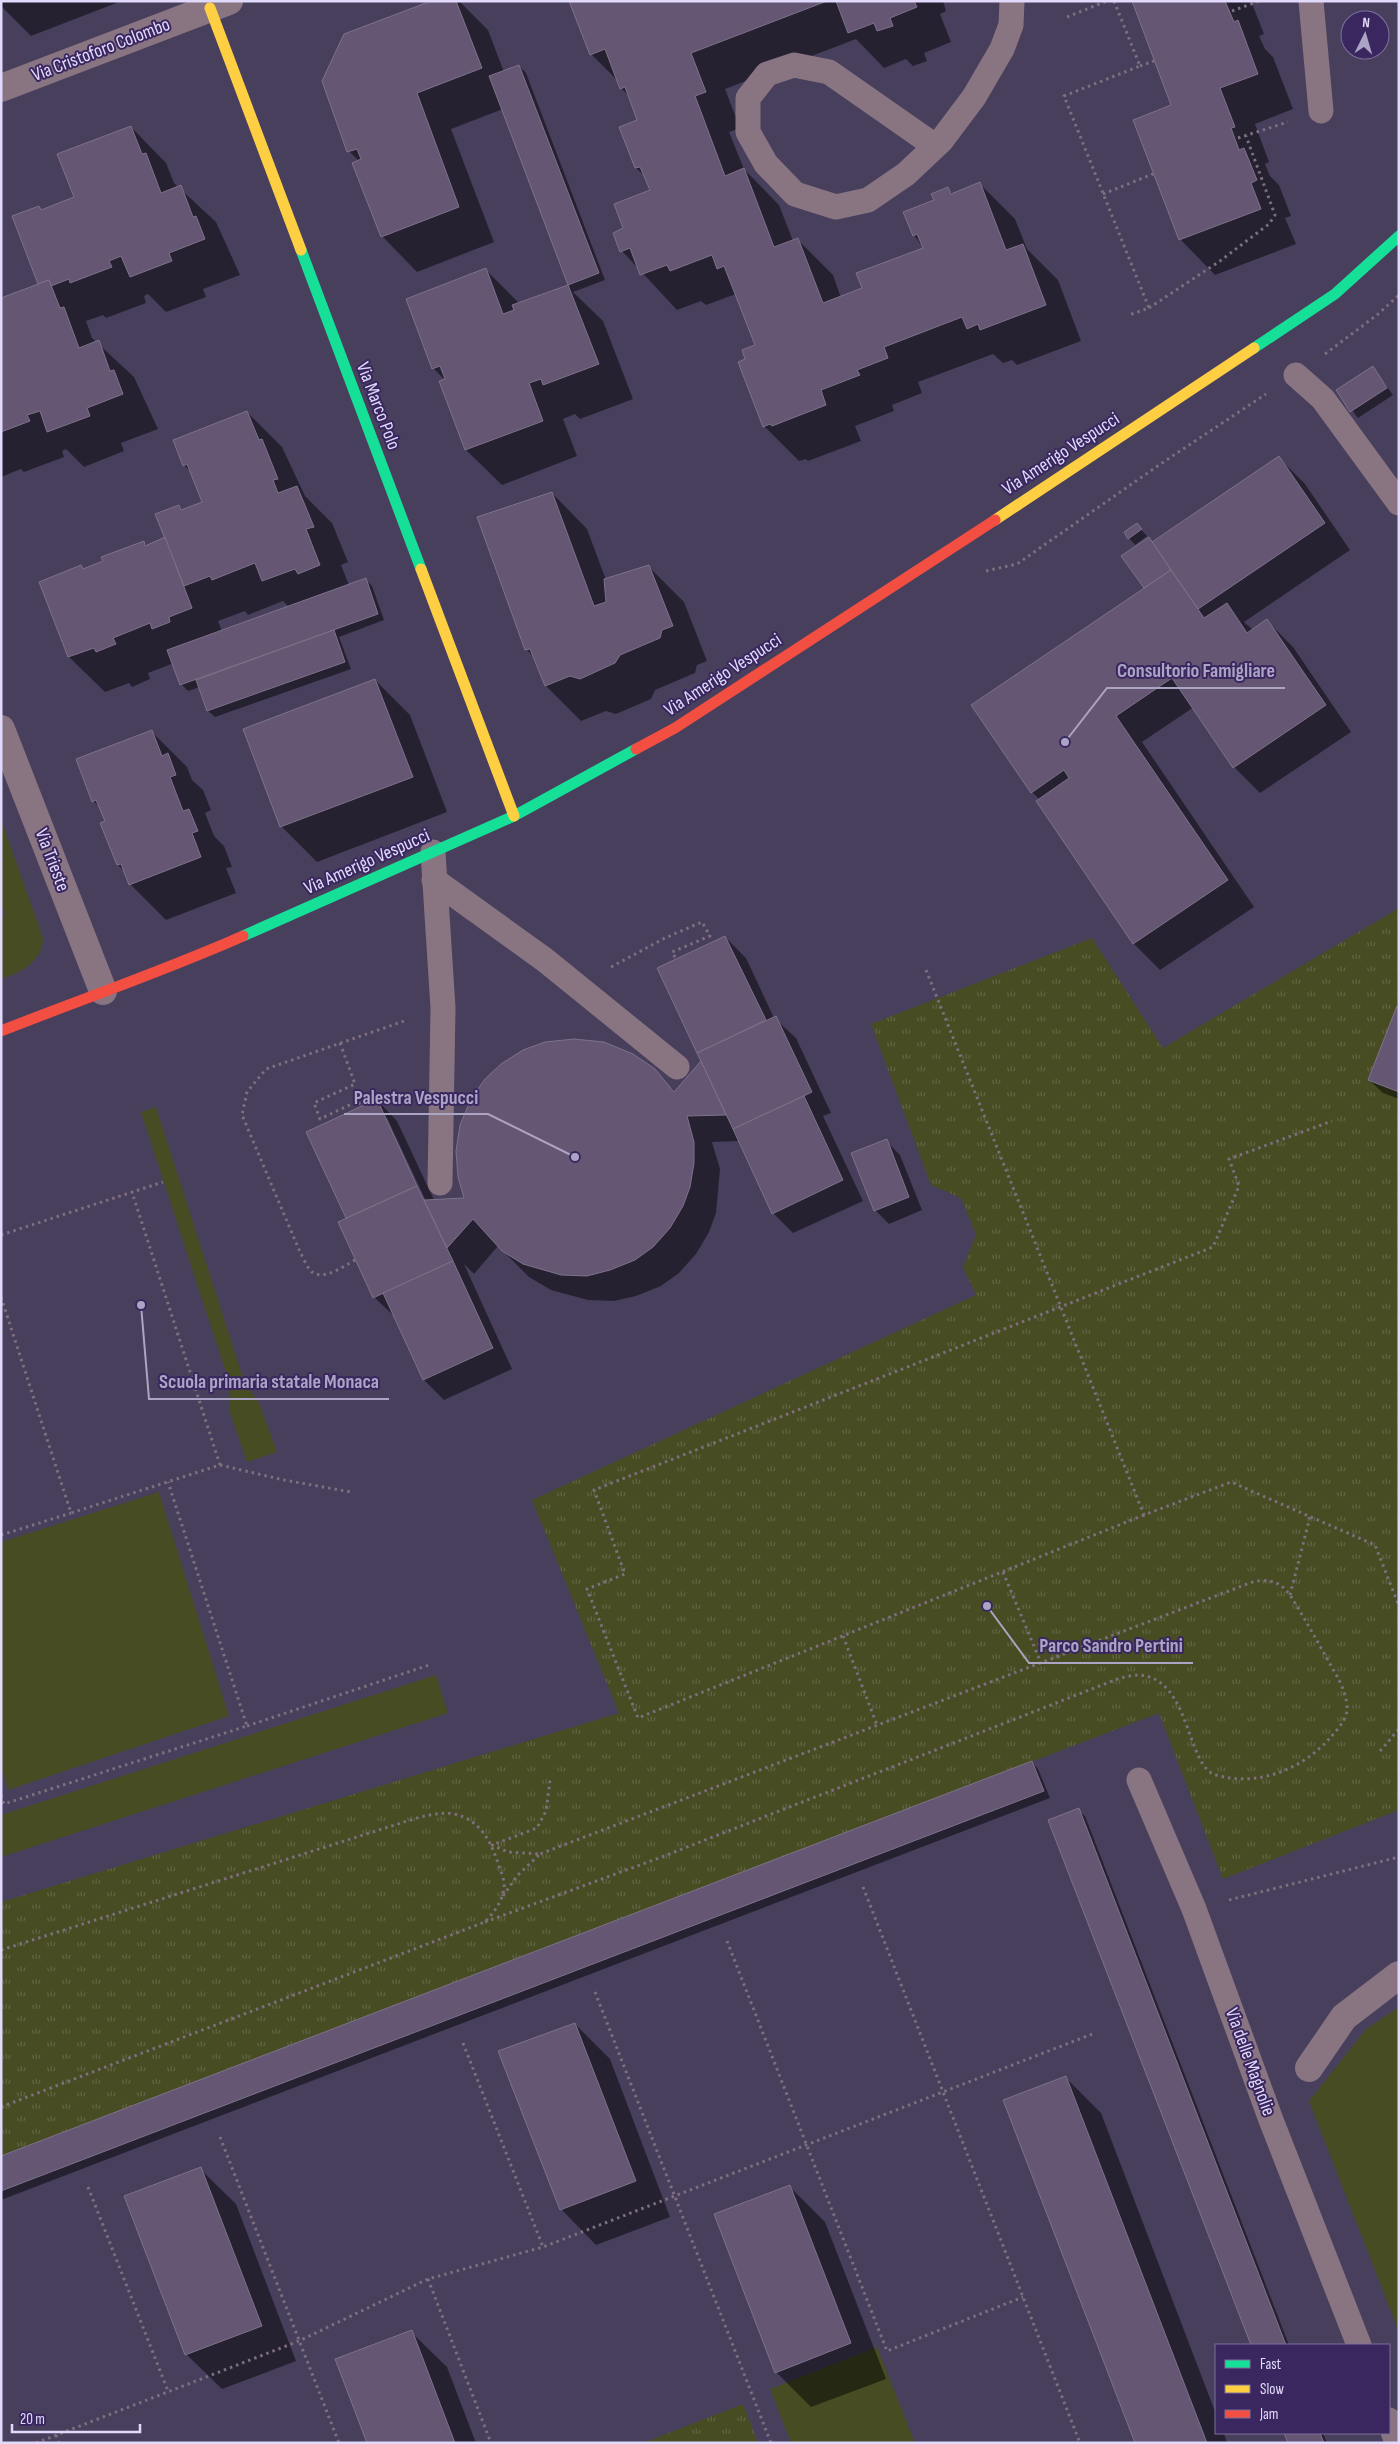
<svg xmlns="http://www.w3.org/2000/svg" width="1400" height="2444" font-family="'Sofia Sans Condensed',sans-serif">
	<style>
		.grass { fill: url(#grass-tufts) }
		.garden { fill: #474c23 }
		.shadow { fill: #0007; fill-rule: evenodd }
		.building { fill: #655774; stroke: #7d728a }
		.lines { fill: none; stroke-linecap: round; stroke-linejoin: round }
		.path { stroke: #7e6f7e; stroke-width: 3; stroke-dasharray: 2.5 4; stroke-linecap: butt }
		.lane { stroke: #897581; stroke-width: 25 }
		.street { stroke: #897581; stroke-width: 28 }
		.fast { stroke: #16e098; stroke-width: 11 }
		.slow { stroke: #ffcf43; stroke-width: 11 }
		.jam { stroke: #f24e42; stroke-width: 11 }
		.labels { text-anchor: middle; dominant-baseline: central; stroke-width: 4; stroke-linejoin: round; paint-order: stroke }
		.street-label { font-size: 19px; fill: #e2dafc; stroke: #3a275f }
		.leader { fill: none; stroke: #aca4c4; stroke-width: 2 }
		.callout-dot { fill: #aca4c4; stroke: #3a275f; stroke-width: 2 }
		.callout-label { font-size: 20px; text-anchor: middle; font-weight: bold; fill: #aca4c4; stroke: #3a275f; stroke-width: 4; stroke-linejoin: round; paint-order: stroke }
	</style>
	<defs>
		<pattern id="grass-tufts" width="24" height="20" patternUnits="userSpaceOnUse" patternTransform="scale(1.25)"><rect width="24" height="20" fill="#474c23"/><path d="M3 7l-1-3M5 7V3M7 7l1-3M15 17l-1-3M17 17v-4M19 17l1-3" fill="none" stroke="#616544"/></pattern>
	</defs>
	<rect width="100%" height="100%" fill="#483f5d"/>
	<g class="grass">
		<polygon points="1399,908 1399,1810 1223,1879 1159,1713 1,2156 1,1902 619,1713 532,1500 976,1295 963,1267 976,1235 961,1198 931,1185 871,1024 1092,938 1163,1048"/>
		<polygon points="743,2404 758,2443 643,2443"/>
	</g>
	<g class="garden">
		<path d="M1 819 43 938C43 961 21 973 1 979V917L5 915 1 905Z"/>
		<polygon points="156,1107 244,1381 259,1403 277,1452 247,1462 230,1413 230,1385 141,1112"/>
		<polygon points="159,1492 229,1716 8,1790 1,1767 1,1542"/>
		<polygon points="436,1675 448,1713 1,1857 1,1815"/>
		<polygon points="1399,2007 1399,2332 1309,2101 1366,2029"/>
		<polygon points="877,2347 915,2443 791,2443 770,2389"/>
	</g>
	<g class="shadow">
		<polygon points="1,1 118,1 119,2 31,36 1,6"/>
		<polygon points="434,1 459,1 488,30 504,72 519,66 526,73 605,280 573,292 603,321 633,399 580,419 575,414 563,419 577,456 502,485 466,450 445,380 433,368 486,270 520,304 570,285 503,109 451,129 494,242 417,272 382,236 359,161 349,151"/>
		<polygon points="571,1 943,1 946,11 940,14 951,42 924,53 927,61 913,66 906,59 884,68 856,39 725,89 740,128 729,132 744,169 779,205 793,241 797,239 833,275 841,298 864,289 924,249 914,235 935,201 948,189 953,194 980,184 1015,219 1027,249 1058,280 1081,341 1017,365 1012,360 1003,363 993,354 918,382 922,393 892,405 894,411 855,426 861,441 808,461 806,459 799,461 764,426 747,360 756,346 736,294 706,305 701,301 677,310 622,251 651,191 646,177 636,168 639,120 630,97 621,88 619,82 591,54"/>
		<polygon points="1133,1 1251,1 1264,34 1259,36 1265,49 1273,57 1293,109 1255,124 1269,162 1265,164 1270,176 1279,185 1291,216 1285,218 1296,244 1215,275 1180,239 1173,105"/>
		<polygon points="131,127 166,163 174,183 216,222 240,275 203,289 206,297 166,312 148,294 144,296 146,303 106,318 103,315 86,321 92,338 134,377 158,429 121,443 124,451 84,467 66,449 62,451 64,457 24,472 21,469 1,477 1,299 39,285 13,217 39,207 42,211 75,198"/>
		<polygon points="1373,368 1393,395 1358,418 1338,391"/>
		<path d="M247 412 282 447 305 496 332 523 348 562 341 565 349 585 365 579 372 586 384 620 339 637 351 669 215 717 208 711 200 687 188 691 181 684 174 663 148 673 150 679 132 687 129 683 105 692 69 657 40 582 81 566 84 570 104 562 143 542 147 546 166 538 179 506 183 510 204 502 192 473 184 465ZM283 601 289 607 222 631 218 621 245 611 248 615Z"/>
		<polygon points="1279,458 1305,484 1350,550 1244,622 1253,630 1267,621 1293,647 1351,732 1260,793 1234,767 1194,707 1142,742 1254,907 1160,970 1134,944 1038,801 1040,800 1032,792 1146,589 1153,543"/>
		<polygon points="552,493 587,529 606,580 648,566 684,602 707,661 697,665 695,673 655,690 651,699 616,714 606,711 581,721 546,686 535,658 526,649"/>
		<polygon points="1137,525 1147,536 1135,545 1129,538"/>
		<polygon points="375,680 410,715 447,812 317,862 281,826 244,730"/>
		<polygon points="152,732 187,767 192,780 203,790 211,810 205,813 214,836 224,846 232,867 226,868 236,893 166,920 130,884 126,873 118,865 107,822 102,809 93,801"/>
		<path d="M725 937 746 958 774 1018 796 1038 831 1113 823 1116 863 1201 793 1233 773 1213 739 1141 712 1142 720 1169 716 1213 709 1232 696 1254 679 1273 661 1286 636 1296 614 1301 588 1300 551 1290 529 1277 498 1246 474 1274 464 1264 512 1369 444 1400 424 1380 395 1317 374 1297 348 1219 307 1132 377 1100 397 1121 434 1200 465 1199 654 1070 675 1092 702 1061 658 969ZM387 1118 426 1201H423L385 1119Z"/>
		<polygon points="1399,1009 1399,1099 1383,1093 1369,1080"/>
		<polygon points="886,1141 900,1155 922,1210 889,1224 875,1210"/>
		<polygon points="1032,1762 1038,1769 1050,1798 1,2200 1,2158"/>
		<polygon points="1078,1810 1085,1816 1289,2345 1252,2345 1049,1821"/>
		<polygon points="575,2024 610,2059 670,2217 596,2245 561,2209"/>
		<polygon points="1066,2078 1101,2113 1216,2414 1216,2433 1224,2433 1227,2443 1136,2443"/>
		<polygon points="200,2169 236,2204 296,2361 222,2389 186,2354"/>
		<polygon points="790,2187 825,2222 886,2379 811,2407 776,2372"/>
		<polygon points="411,2332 447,2367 476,2443 369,2443"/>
		<polygon points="1286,2433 1323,2433 1327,2443 1290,2443"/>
	</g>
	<g class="building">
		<polygon points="431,1 456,1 482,68 417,93 459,207 381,237 352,163 361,159 357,149 347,152 322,81 344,34"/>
		<polygon points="569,1 827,1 691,53 706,92 695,96 725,176 744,168 774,247 798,238 823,303 862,288 856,273 923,248 917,234 913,236 903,212 934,200 931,194 948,187 951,194 980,182 1006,250 1023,244 1046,305 980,330 978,324 967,329 962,317 884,347 888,358 857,370 860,375 821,390 826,405 772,426 770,424 763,427 738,362 745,359 742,350 755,345 724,266 717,269 712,255 670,271 667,265 640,275 630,248 620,252 613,233 623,228 614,204 650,190 640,167 635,168 619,127 637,120 625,87 620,89 605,49 590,55"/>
		<polygon points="836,1 914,1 917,7 890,18 893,26 877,31 874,23 848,33"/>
		<polygon points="1132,1 1225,1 1234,22 1238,20 1258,74 1220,88 1235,127 1231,128 1239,150 1244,148 1257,180 1251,183 1261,209 1179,240 1133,120 1171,105"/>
		<polygon points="519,65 599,273 568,285 489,76"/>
		<polygon points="131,126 142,154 146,153 161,193 181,185 193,217 196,216 205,239 169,253 172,261 130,277 121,256 109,261 112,267 70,283 69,279 51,286 49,280 38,284 12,216 39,206 41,210 74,197 57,154"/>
		<polygon points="486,268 503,314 514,310 512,305 568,285 599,364 543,385 541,379 529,383 543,421 465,450 439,381 445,379 440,366 432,369 406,299"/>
		<polygon points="49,280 60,308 64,307 79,348 99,340 110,371 114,370 123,394 87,408 90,416 47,432 40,411 27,415 30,421 1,432 1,298"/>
		<polygon points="1373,366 1387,388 1350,412 1336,390"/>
		<polygon points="247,411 259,440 262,439 278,479 273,480 278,493 297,486 314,527 306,529 320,565 298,574 295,569 262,581 255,563 212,580 210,576 184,586 155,514 179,505 181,510 202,502 187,464 183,466 173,440"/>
		<polygon points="1279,456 1325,523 1198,609 1152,542"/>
		<polygon points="552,492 594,606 606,602 604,579 649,565 673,626 662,630 660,638 620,655 615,663 580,679 570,676 545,686 530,649 525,650 477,517"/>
		<polygon points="1137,523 1142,529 1128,539 1124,532"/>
		<polygon points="165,537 192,608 169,617 170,622 152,629 150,623 113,638 116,644 96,652 94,648 68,657 39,582 81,565 83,569 103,561 101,557 144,541 145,546"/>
		<polygon points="1149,537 1171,570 1144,588 1121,556"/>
		<polygon points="1171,570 1204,618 1227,603 1247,633 1267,619 1326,705 1233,768 1172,678 1116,716 1228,880 1133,944 1036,801 1069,778 1064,770 1031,793 971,705"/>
		<polygon points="366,578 378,614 180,685 167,650"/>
		<polygon points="334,630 345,662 207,711 196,680"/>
		<polygon points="375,679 413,777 280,827 243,729"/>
		<polygon points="152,730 162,756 168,753 176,775 170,777 183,811 189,809 198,831 192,833 201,857 129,885 121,864 117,865 100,823 105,821 96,800 92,802 76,759"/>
		<polygon points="725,936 766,1020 697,1053 657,968"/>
		<polygon points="1397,1006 1399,1007 1399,1092 1368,1080"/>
		<polygon points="776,1016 812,1092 733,1129 697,1053"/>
		<polygon points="574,1039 604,1042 633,1054 655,1069 674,1092 701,1061 726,1115 687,1116 694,1142 694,1163 690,1187 683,1206 670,1228 653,1247 635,1260 610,1270 587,1276 561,1275 523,1264 502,1251 473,1219 447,1248 424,1200 464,1198 458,1177 456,1151 460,1125 471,1099 485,1079 501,1064 523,1050 545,1042"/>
		<polygon points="804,1096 843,1180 772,1214 733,1129"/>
		<polygon points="377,1099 417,1186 346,1218 306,1132"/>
		<polygon points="887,1139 909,1197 874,1211 851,1153"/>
		<polygon points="417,1186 453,1261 373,1298 338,1222"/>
		<polygon points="453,1261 493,1348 423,1380 383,1293"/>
		<polygon points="1032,1761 1044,1791 1,2191 1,2156"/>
		<polygon points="1079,1808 1286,2345 1251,2345 1048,1820"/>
		<polygon points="575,2023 636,2181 560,2210 498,2051"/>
		<polygon points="1066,2076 1207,2443 1135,2443 1003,2100"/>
		<polygon points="201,2167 262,2326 185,2355 124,2196"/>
		<polygon points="790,2185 851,2343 775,2373 714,2214"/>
		<polygon points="412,2330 455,2443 367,2443 335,2359"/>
		<polygon points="1284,2433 1320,2433 1324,2443 1288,2443"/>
	</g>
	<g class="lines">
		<g class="path">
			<polyline points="1114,1 1140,66 1064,96 1149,308 1129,315"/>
			<polyline points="1232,11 1259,1"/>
			<polyline points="1067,17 1107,1"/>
			<polyline points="1140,66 1154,61"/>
			<polyline points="1238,138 1288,122"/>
			<polyline points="1103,194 1153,174"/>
			<polyline points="1149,308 1220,261 1269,224 1275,215 1246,136"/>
			<polyline points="1325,354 1377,315 1399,295"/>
			<polyline points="986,571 1017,564 1159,465 1266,394"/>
			<polyline points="611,967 665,938 702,922 710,936 672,952 676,959"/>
			<polyline points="926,970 1144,1515 1231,1482 1375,1545 1399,1606"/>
			<polyline points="340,1043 355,1084 314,1103 320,1119 358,1101 361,1107"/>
			<polyline points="1398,1131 1399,1132"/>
			<polyline points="1,1235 163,1182"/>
			<path d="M355 1260C344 1266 321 1283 310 1270 306 1265 303 1257 300 1252L242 1115 247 1092 266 1069 407 1020"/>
			<polyline points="1,1297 71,1513 220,1465 132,1192"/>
			<polyline points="220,1465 284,1480 351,1492"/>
			<polyline points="1144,1515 638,1718 587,1589 625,1574 594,1490 1213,1247 1239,1186 1229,1159 1332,1121"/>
			<polyline points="1,1535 71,1513"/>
			<polyline points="1003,1572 1041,1663"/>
			<polyline points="1290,1595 1310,1517"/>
			<polyline points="843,1636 877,1725"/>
			<polyline points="247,1726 432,1664"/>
			<polyline points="1380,1751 1399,1729"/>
			<polyline points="1,1795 4,1804 247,1726 168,1482"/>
			<polyline points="863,1887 1080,2443"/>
			<polyline points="503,1896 517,1876 540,1854 508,1852 492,1845 537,1828 546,1811 550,1781"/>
			<polyline points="1229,1900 1399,1857"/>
			<path d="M485 1922 659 1858 1120 1678C1126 1677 1133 1675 1139 1675 1191 1678 1186 1767 1216 1775 1257 1787 1301 1770 1329 1739 1336 1731 1346 1721 1347 1710 1348 1701 1342 1685 1338 1678 1322 1650 1307 1622 1290 1595 1279 1581 1272 1580 1255 1581L540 1854"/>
			<polyline points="727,1941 887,2351 1023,2297"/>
			<path d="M1 1950 401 1823C417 1818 437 1811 454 1814 481 1820 491 1842 499 1866 502 1873 505 1882 504 1889 502 1902 494 1912 485 1922L1 2107"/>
			<polyline points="595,1992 771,2443"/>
			<polyline points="463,2043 543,2247"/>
			<polyline points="220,2137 339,2443"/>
			<polyline points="88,2187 168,2391"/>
			<polyline points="428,2279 491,2443"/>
			<polyline points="56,2435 59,2443"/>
			<polyline points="36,2443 299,2341 428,2279 543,2247 1095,2033"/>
		</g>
		<g class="lane">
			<polyline points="1311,1 1321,111"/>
			<polyline points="935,146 829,72 794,65 767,74 748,98 748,132 766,164 795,194 836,207 868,200 906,174 941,141 974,97 1002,49 1011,25 1012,1"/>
			<polyline points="1296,375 1323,399 1399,503"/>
			<polyline points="433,852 443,1008 440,1183"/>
			<polyline points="434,880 545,960 677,1067"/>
			<polyline points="1139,1780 1194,1909 1271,2120 1359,2345"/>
			<polyline points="1389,2420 1397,2443"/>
		</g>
		<g class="street">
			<polyline points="1,88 229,1"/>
			<polyline points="1,729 103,991"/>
			<polyline points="1309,2068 1344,2017 1399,1975"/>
		</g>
		<g class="fast">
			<polyline points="301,250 421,569"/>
			<polyline points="1254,348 1335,294 1399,236"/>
			<polyline points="243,936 514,816 636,749"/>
		</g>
		<g class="slow">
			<polyline points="210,8 301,250"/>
			<polyline points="995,520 1254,348"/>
			<polyline points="421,569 514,816"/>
		</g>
		<g class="jam">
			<polyline points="636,749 675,728 995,520"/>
			<path d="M1 1031C82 999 164 971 243 936"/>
		</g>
	</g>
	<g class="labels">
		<g class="street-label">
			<text transform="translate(101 50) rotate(-21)">Via Cristoforo Colombo</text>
			<text transform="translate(378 406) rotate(69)">Via Marco Polo</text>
			<text transform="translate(1061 454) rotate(-33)">Via Amerigo Vespucci</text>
			<text transform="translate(723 675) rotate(-33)">Via Amerigo Vespucci</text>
			<text transform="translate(52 860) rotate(69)">Via Trieste</text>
			<text transform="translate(367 862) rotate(-24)">Via Amerigo Vespucci</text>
			<text transform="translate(1250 2062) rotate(70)">Via delle Magnolie</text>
		</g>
	</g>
	<path class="leader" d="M1065 742L1107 688H1285M575 1157L488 1114H344M141 1305L149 1399H389M987 1606L1029 1663H1193"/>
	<g class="callout-dot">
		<circle cx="1065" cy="742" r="5"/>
		<circle cx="575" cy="1157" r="5"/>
		<circle cx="141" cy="1305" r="5"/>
		<circle cx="987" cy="1606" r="5"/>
	</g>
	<g class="callout-label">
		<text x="1196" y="677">Consultorio Famigliare</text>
		<text x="416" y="1104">Palestra Vespucci</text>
		<text x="269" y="1388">Scuola primaria statale Monaca</text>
		<text x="1111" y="1652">Parco Sandro Pertini</text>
	</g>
	<rect width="1400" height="2444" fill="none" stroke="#e2dafc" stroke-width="5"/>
	<rect x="1215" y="2344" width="175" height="90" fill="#3a275f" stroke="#7d6f9e"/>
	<rect x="1225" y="2360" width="25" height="8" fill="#16e098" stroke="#7d6f9e"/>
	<text x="1260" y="2369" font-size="15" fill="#e2dafc">Fast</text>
	<rect x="1225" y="2385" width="25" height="8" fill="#ffcf43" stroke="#7d6f9e"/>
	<text x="1260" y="2394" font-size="15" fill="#e2dafc">Slow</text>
	<rect x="1225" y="2410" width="25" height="8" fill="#f24e42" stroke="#7d6f9e"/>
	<text x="1260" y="2419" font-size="15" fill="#e2dafc">Jam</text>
	<g transform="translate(1365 35) rotate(5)"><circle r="24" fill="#3a275f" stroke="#7d6f9e"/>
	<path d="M0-4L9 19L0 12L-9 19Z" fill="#aca4c4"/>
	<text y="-8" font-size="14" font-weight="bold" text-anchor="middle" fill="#e2dafc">N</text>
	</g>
	<path d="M12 2424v8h128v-8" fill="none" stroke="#e2dafc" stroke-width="2.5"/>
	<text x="20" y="2424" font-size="15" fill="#e2dafc" stroke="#3a275f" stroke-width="4" paint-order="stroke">20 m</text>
</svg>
